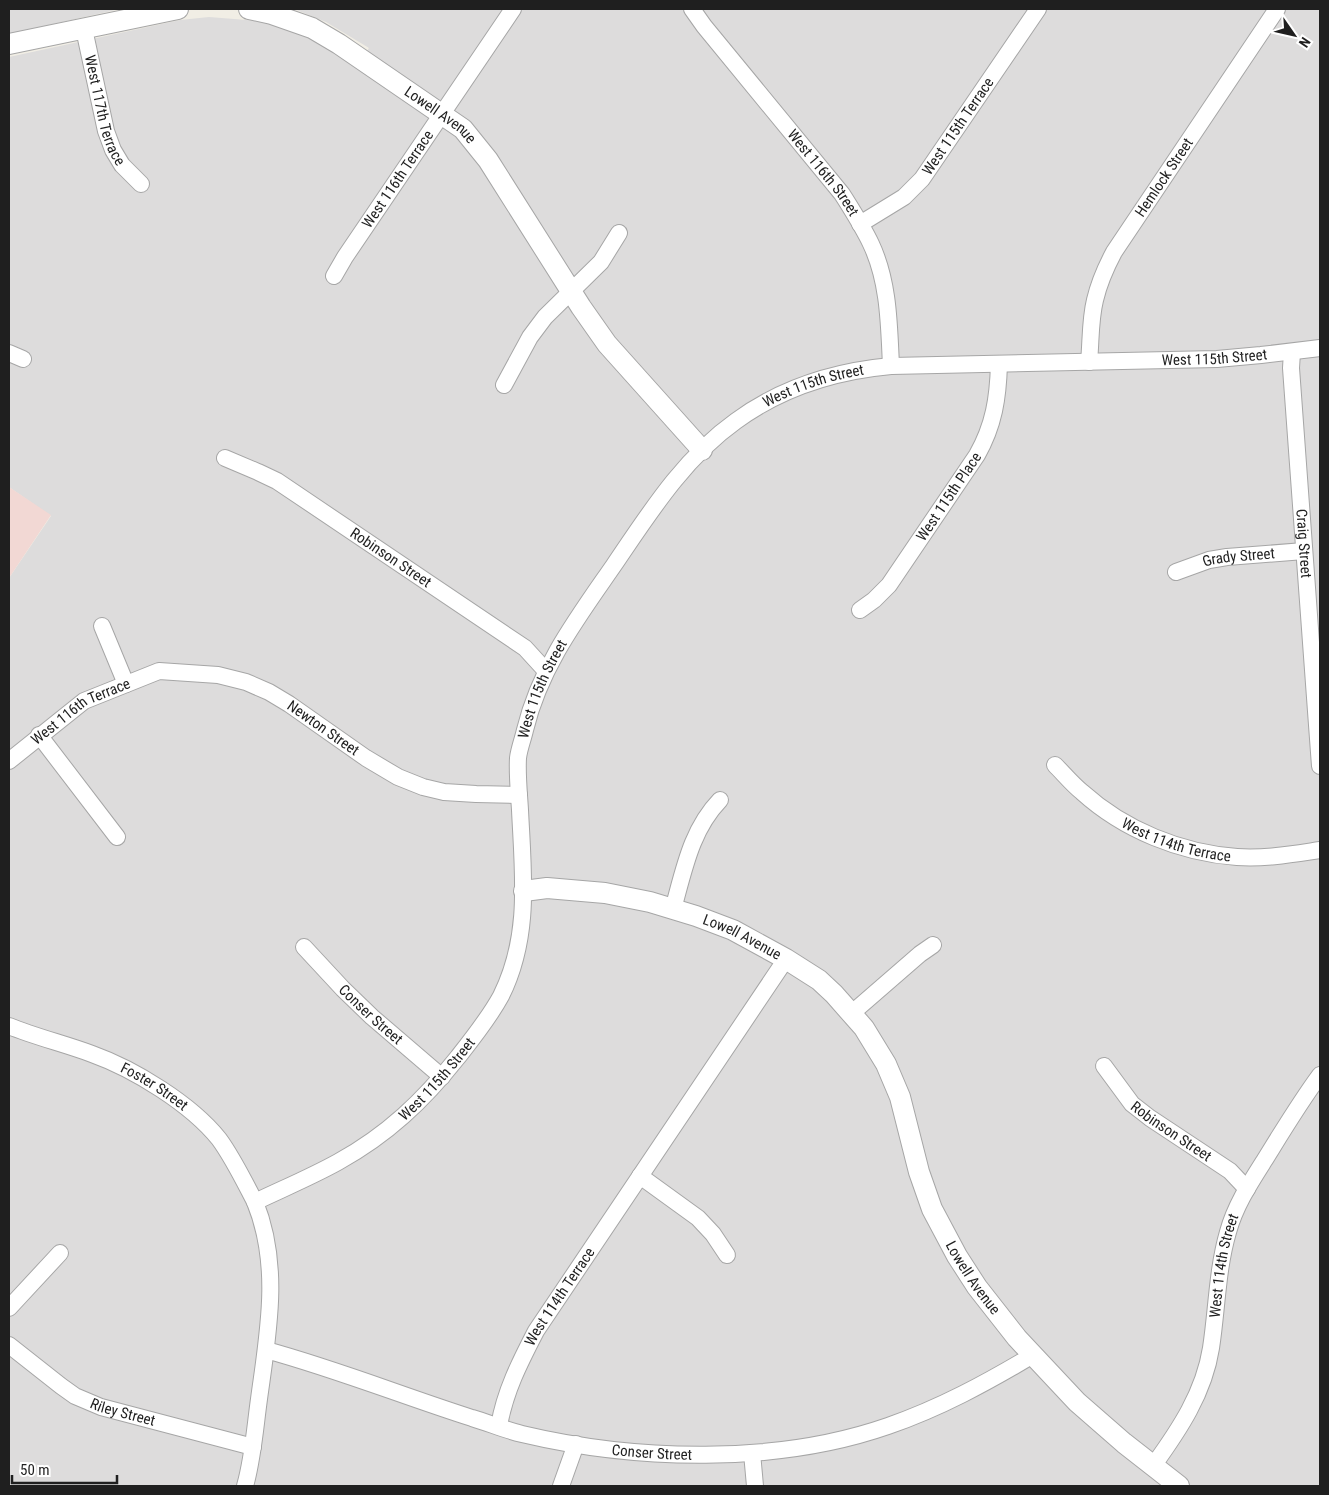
<svg xmlns="http://www.w3.org/2000/svg" width="1329" height="1495" font-family="'Roboto Condensed',sans-serif">
	<style>
		.residential { fill: #dddcdc }
		.commercial { fill: #f2d8d4 }
		.lines { fill: none; stroke-linecap: round; stroke-linejoin: round }
		.minor-casing { stroke: #a6a6a6; stroke-width: 18 }
		.tertiary-casing { stroke: #a6a6a6; stroke-width: 22 }
		.minor { stroke: #fff; stroke-width: 16 }
		.tertiary { stroke: #fff; stroke-width: 20 }
		.labels { text-anchor: middle; dominant-baseline: central; stroke-width: 4; stroke-linejoin: round; paint-order: stroke }
		.street-label { font-size: 15px; fill: #1f1f1f; stroke: #fff }
	</style>
	<rect width="100%" height="100%" fill="#f1eee5"/>
	<g class="residential">
		<polygon points="9,9 120,9 9,34"/>
		<polygon points="294,9 1320,9 1320,1486 9,1486 9,578 51,516 9,487 9,57 180,20 209,17 259,21 287,29 310,39 357,66 369,48 326,22"/>
	</g>
	<polygon class="commercial" points="9,487 51,515 9,578"/>
	<g class="lines">
		<defs>
			<g id="minor">
				<path id="s1" d="M692 9 704 26 842 194C852 210 863 227 871 244 889 282 889 325 891 366"/>
				<path id="s2" d="M84 29 106 131 113 150 122 165 141 184"/>
				<path id="s3" d="M860 224 904 197 922 179 1038 9"/>
				<path id="s4" d="M334 276 345 257 513 9"/>
				<path id="s5" d="M1292 352 1291 368 1320 766"/>
				<polyline points="9,353 23,359"/>
				<path id="s6" d="M1089 362C1091 341 1090 320 1095 300 1099 283 1106 267 1114 252L1277 9"/>
				<polyline points="504,385 530,337 545,317 601,262 619,233"/>
				<path id="s7" d="M225 458 258 472 277 481 525 648 546 671"/>
				<path id="s8" d="M1176 572 1209 560 1227 557 1304 551"/>
				<path id="s9" d="M860 610 874 600 889 585 977 455C994 425 998 398 999 364"/>
				<polyline points="102,626 126,684"/>
				<polyline points="39,735 117,837"/>
				<path id="s10" d="M9 761 84 701 159 671 218 675 246 682 269 692 289 704 366 758 398 777 423 787 444 792 476 794 519 795"/>
				<path id="s11" d="M1055 765C1064 774 1072 784 1082 792 1124 830 1181 853 1237 857 1265 859 1293 854 1320 850"/>
				<path d="M673 909C684 870 691 830 720 800"/>
				<path id="s12" d="M304 947 343 989 372 1017 442 1077"/>
				<polyline points="852,1013 920,954 933,945"/>
				<path id="s13" d="M9 1026C36 1037 65 1044 92 1054 134 1069 191 1104 219 1139 233 1158 244 1181 255 1202"/>
				<path id="s14" d="M1104 1066 1132 1104 1150 1118 1230 1171 1247 1189"/>
				<polyline points="640,1176 698,1218 713,1234 727,1255"/>
				<polyline points="9,1308 60,1253"/>
				<path id="s15" d="M9 1345 61 1386 75 1396 101 1407 253 1447"/>
				<path id="s16" d="M266 1350C336 1369 403 1396 472 1418 489 1423 505 1430 522 1434 636 1461 776 1465 888 1426 940 1408 986 1383 1033 1355"/>
				<path id="s17" d="M499 1426C505 1391 520 1362 536 1331L786 959"/>
				<polyline points="752,1453 755,1486"/>
				<path id="s18" d="M1153 1466C1179 1430 1204 1393 1211 1348 1217 1309 1217 1270 1228 1232 1235 1206 1250 1183 1264 1161 1282 1132 1300 1102 1320 1075"/>
				<path id="s19" d="M245 1486C253 1458 255 1428 259 1399 268 1333 281 1266 255 1202 282 1189 311 1177 338 1162 387 1135 423 1101 458 1057 473 1038 489 1018 501 996 531 936 523 874 520 810 519 793 517 775 518 758 519 749 523 739 525 730 540 667 578 617 614 565 650 512 684 458 736 421 781 388 836 371 891 366L1217 359 1261 355 1320 348"/>
				<polyline points="561,1486 576,1444"/>
			</g>
			<g id="tertiary">
				<path id="s20" d="M249 9 272 14 312 28 339 44 463 129 488 160 581 307 607 344 702 450"/>
				<polyline points="9,44 178,9"/>
				<path id="s21" d="M524 891 547 888 605 893 650 902 696 916 733 930 786 959 819 980 834 994 864 1028 886 1064 900 1097 919 1172 932 1209 957 1256 977 1287 1017 1338 1077 1402 1124 1443 1179 1486"/>
			</g>
		</defs>
		<use href="#minor" class="minor-casing"/>
		<use href="#tertiary" class="tertiary-casing"/>
		<use href="#minor" class="minor"/>
		<use href="#tertiary" class="tertiary"/>
	</g>
	<g class="labels">
		<g class="street-label">
			<text stroke="none"><textPath href="#s2" startOffset="84">West 117th Terrace</textPath></text>
			<text stroke="none"><textPath href="#s20" startOffset="221">Lowell Avenue</textPath></text>
			<text stroke="none"><textPath href="#s3" startOffset="141">West 115th Terrace</textPath></text>
			<text stroke="none"><textPath href="#s1" startOffset="210">West 116th Street</textPath></text>
			<text stroke="none"><textPath href="#s6" startOffset="204">Hemlock Street</textPath></text>
			<text stroke="none"><textPath href="#s4" startOffset="116">West 116th Terrace</textPath></text>
			<text stroke="none"><textPath href="#s19" startOffset="1754">West 115th Street</textPath></text>
			<text stroke="none"><textPath href="#s19" startOffset="1350">West 115th Street</textPath></text>
			<text stroke="none"><textPath href="#s9" startOffset="145">West 115th Place</textPath></text>
			<text stroke="none"><textPath href="#s5" startOffset="192">Craig Street</textPath></text>
			<text stroke="none"><textPath href="#s7" startOffset="194">Robinson Street</textPath></text>
			<text stroke="none"><textPath href="#s8" startOffset="65">Grady Street</textPath></text>
			<text stroke="none"><textPath href="#s19" startOffset="930">West 115th Street</textPath></text>
			<text stroke="none"><textPath href="#s10" startOffset="88">West 116th Terrace</textPath></text>
			<text stroke="none"><textPath href="#s10" startOffset="355">Newton Street</textPath></text>
			<text stroke="none"><textPath href="#s11" startOffset="146">West 114th Terrace</textPath></text>
			<text stroke="none"><textPath href="#s21" startOffset="226">Lowell Avenue</textPath></text>
			<text stroke="none"><textPath href="#s12" startOffset="95">Conser Street</textPath></text>
			<text stroke="none"><textPath href="#s19" startOffset="510">West 115th Street</textPath></text>
			<text stroke="none"><textPath href="#s13" startOffset="158">Foster Street</textPath></text>
			<text stroke="none"><textPath href="#s14" startOffset="95">Robinson Street</textPath></text>
			<text stroke="none"><textPath href="#s18" startOffset="216">West 114th Street</textPath></text>
			<text stroke="none"><textPath href="#s21" startOffset="655">Lowell Avenue</textPath></text>
			<text stroke="none"><textPath href="#s17" startOffset="144">West 114th Terrace</textPath></text>
			<text stroke="none"><textPath href="#s15" startOffset="134">Riley Street</textPath></text>
			<text stroke="none"><textPath href="#s16" startOffset="401">Conser Street</textPath></text>
		</g>
	</g>
	<rect width="1329" height="1495" fill="none" stroke="#1f1f1f" stroke-width="20"/>
	<g transform="translate(1294 35) rotate(124)" stroke="#ffffff" stroke-width="4" paint-order="stroke">
	<path d="M0-4L9 19L0 12L-9 19Z" fill="#1f1f1f"/>
	<text y="-8" font-size="14" font-weight="bold" text-anchor="middle" fill="#1f1f1f">N</text>
	</g>
	<path d="M12 1475v8h105v-8" fill="none" stroke="#1f1f1f" stroke-width="2.5"/>
	<text x="20" y="1475" font-size="15" fill="#1f1f1f" stroke="#ffffff" stroke-width="4" paint-order="stroke">50 m</text>
</svg>
